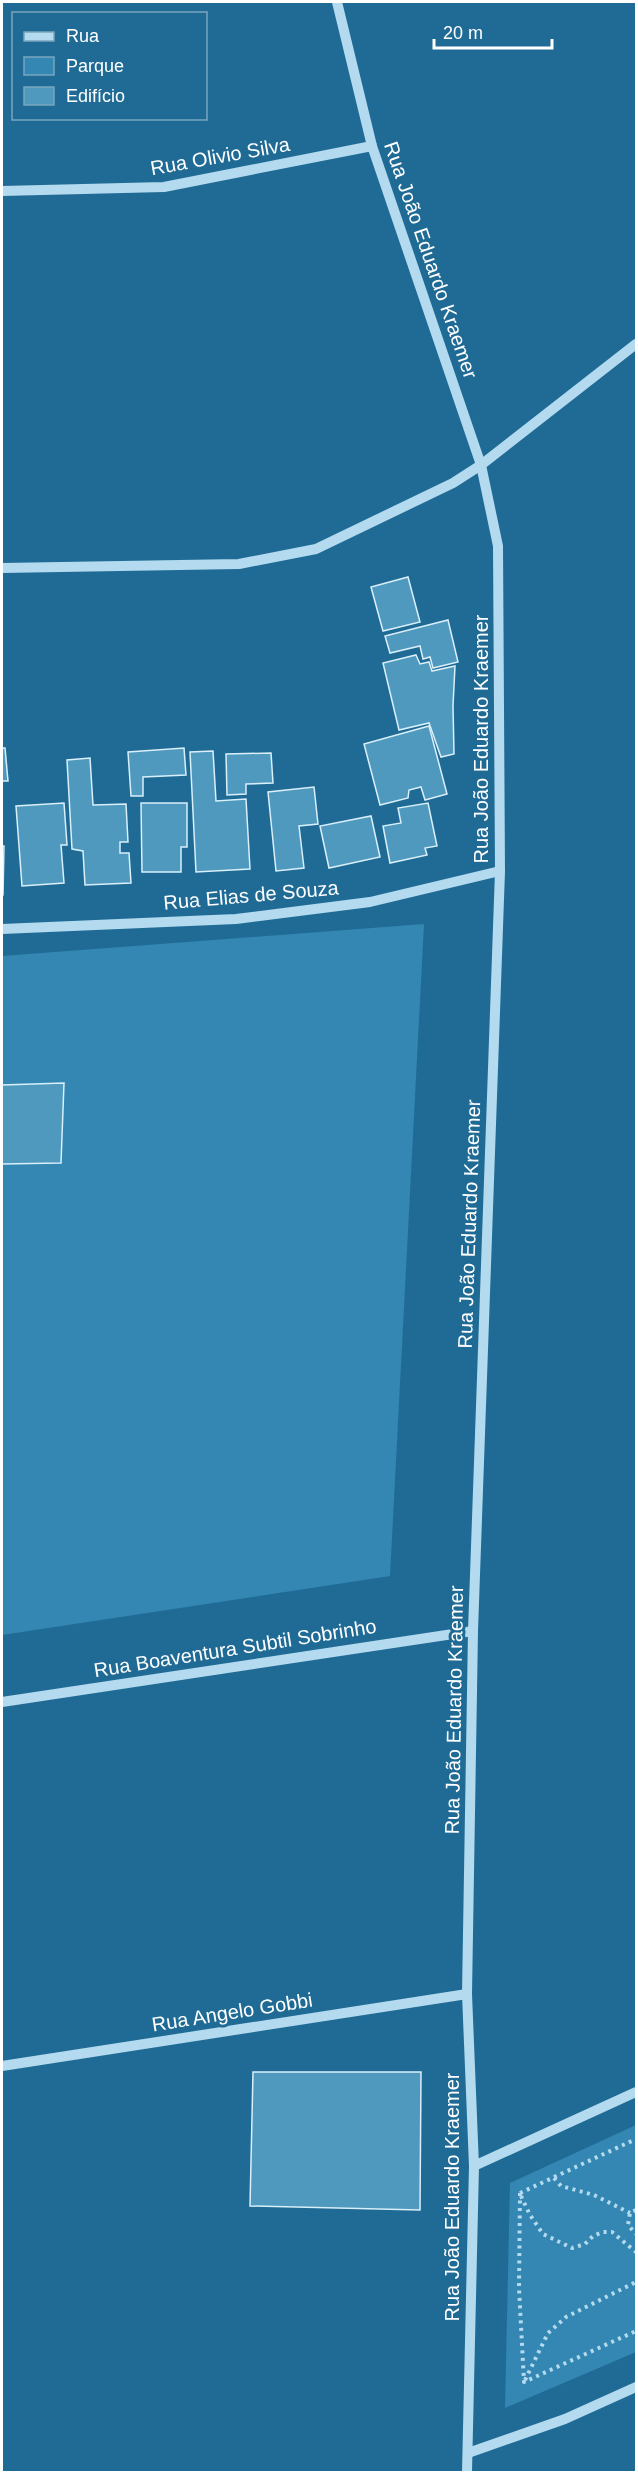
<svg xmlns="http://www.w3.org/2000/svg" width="638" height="2474" font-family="Arial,sans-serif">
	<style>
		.green { fill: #3487b3 }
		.building { fill: #5099be; stroke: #d9effa; stroke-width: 1.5 }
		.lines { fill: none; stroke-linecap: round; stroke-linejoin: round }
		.path { stroke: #b3daee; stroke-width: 4; stroke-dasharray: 3 4.5; stroke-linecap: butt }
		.minor { stroke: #b3daee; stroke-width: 10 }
		.labels { text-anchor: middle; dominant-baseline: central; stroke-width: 6; stroke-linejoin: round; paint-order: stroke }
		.street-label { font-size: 20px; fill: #fff; stroke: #1f6b95 }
	</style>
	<rect width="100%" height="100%" fill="#1f6b95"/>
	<g class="green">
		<polygon points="424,924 390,1576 2,1635 2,956"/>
		<polygon points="636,2125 636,2352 505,2408 510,2183"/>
	</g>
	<g class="building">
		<polygon points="408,577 420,622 383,631 371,587"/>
		<polygon points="448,620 458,662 433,668 430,657 423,659 420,646 390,653 385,636"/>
		<polygon points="416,655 420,664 429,662 432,671 455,666 453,706 454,754 441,757 429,723 399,730 383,663"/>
		<polygon points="429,726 447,794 425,800 421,787 409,790 408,798 380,805 364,744"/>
		<polygon points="2,748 5,748 8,781 2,781"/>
		<polygon points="184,748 186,775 143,777 143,796 131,796 128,752"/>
		<polygon points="213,751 216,801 246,799 250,869 196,872 190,752"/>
		<polygon points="271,753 273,783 246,784 246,794 227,795 226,754"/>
		<polygon points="90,758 93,805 126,804 128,842 120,842 120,853 129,853 131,883 85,885 83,851 72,849 67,760"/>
		<polygon points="314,787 318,824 299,826 304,868 276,871 268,792"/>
		<polygon points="64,803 67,845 61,845 64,883 22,886 16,806"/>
		<polygon points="141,803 187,803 187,847 181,847 181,872 142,872"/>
		<polygon points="428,803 437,846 425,848 427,855 390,863 383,826 401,823 398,808"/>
		<polygon points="371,816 380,857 329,868 320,826"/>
		<polygon points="2,846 4,846 3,895 2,895"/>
		<polygon points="64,1083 61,1163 2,1164 2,1085"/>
		<polygon points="253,2072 421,2072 420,2210 250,2206"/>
	</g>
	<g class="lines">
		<g class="path">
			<polyline points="554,2178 561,2186 594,2195 630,2213"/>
			<polyline points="520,2193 519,2288 524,2382 636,2331"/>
			<polyline points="520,2193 636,2139"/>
			<polyline points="521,2196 530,2215 543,2234 572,2248 585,2244 593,2236 603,2232 612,2232 636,2252"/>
			<polyline points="636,2210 630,2213 628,2225 636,2234"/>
			<polyline points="525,2380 548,2333 566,2317 636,2282"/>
		</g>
		<g class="minor">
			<polyline points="337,2 372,146 481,465 498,546 500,871 473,1631 467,1994 474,2166 467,2472"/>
			<polyline points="2,191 164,187 372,146"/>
			<polyline points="2,568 239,564 316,549 453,483 481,465 636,344"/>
			<polyline points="2,929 236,919 370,902 500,871"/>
			<polyline points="2,1702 473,1631"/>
			<polyline points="2,2066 467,1994"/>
			<polyline points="474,2166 636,2092"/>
			<polyline points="468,2453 565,2419 636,2387"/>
		</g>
	</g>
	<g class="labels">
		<g class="street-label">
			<text transform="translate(220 156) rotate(-10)">Rua Olivio Silva</text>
			<text transform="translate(431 260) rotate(71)">Rua João Eduardo Kraemer</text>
			<text transform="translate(481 739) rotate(-90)">Rua João Eduardo Kraemer</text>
			<text transform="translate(251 895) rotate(-5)">Rua Elias de Souza</text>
			<text transform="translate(469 1224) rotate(-88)">Rua João Eduardo Kraemer</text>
			<text transform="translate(235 1648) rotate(-9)">Rua Boaventura Subtil Sobrinho</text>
			<text transform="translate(454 1710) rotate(-89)">Rua João Eduardo Kraemer</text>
			<text transform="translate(232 2012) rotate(-9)">Rua Angelo Gobbi</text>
			<text transform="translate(452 2197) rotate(-90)">Rua João Eduardo Kraemer</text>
		</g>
	</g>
	<rect width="638" height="2474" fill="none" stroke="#ffffff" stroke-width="6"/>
	<rect x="12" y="12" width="195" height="108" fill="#1f6b95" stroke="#79a6bf" stroke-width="1.5"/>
	<rect x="24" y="32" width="30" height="9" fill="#b3daee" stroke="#79a6bf" stroke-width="1.5"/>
	<text x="66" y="42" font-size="18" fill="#ffffff">Rua</text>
	<rect x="24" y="57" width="30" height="18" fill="#3487b3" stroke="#79a6bf" stroke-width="1.5"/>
	<text x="66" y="72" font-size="18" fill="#ffffff">Parque</text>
	<rect x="24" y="87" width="30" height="18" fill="#5099be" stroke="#79a6bf" stroke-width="1.5"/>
	<text x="66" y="102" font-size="18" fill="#ffffff">Edifício</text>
	<path d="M434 39v9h118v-9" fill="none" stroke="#ffffff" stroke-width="3"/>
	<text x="443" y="39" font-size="18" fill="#ffffff" stroke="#1f6b95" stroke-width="4.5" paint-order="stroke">20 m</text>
</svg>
